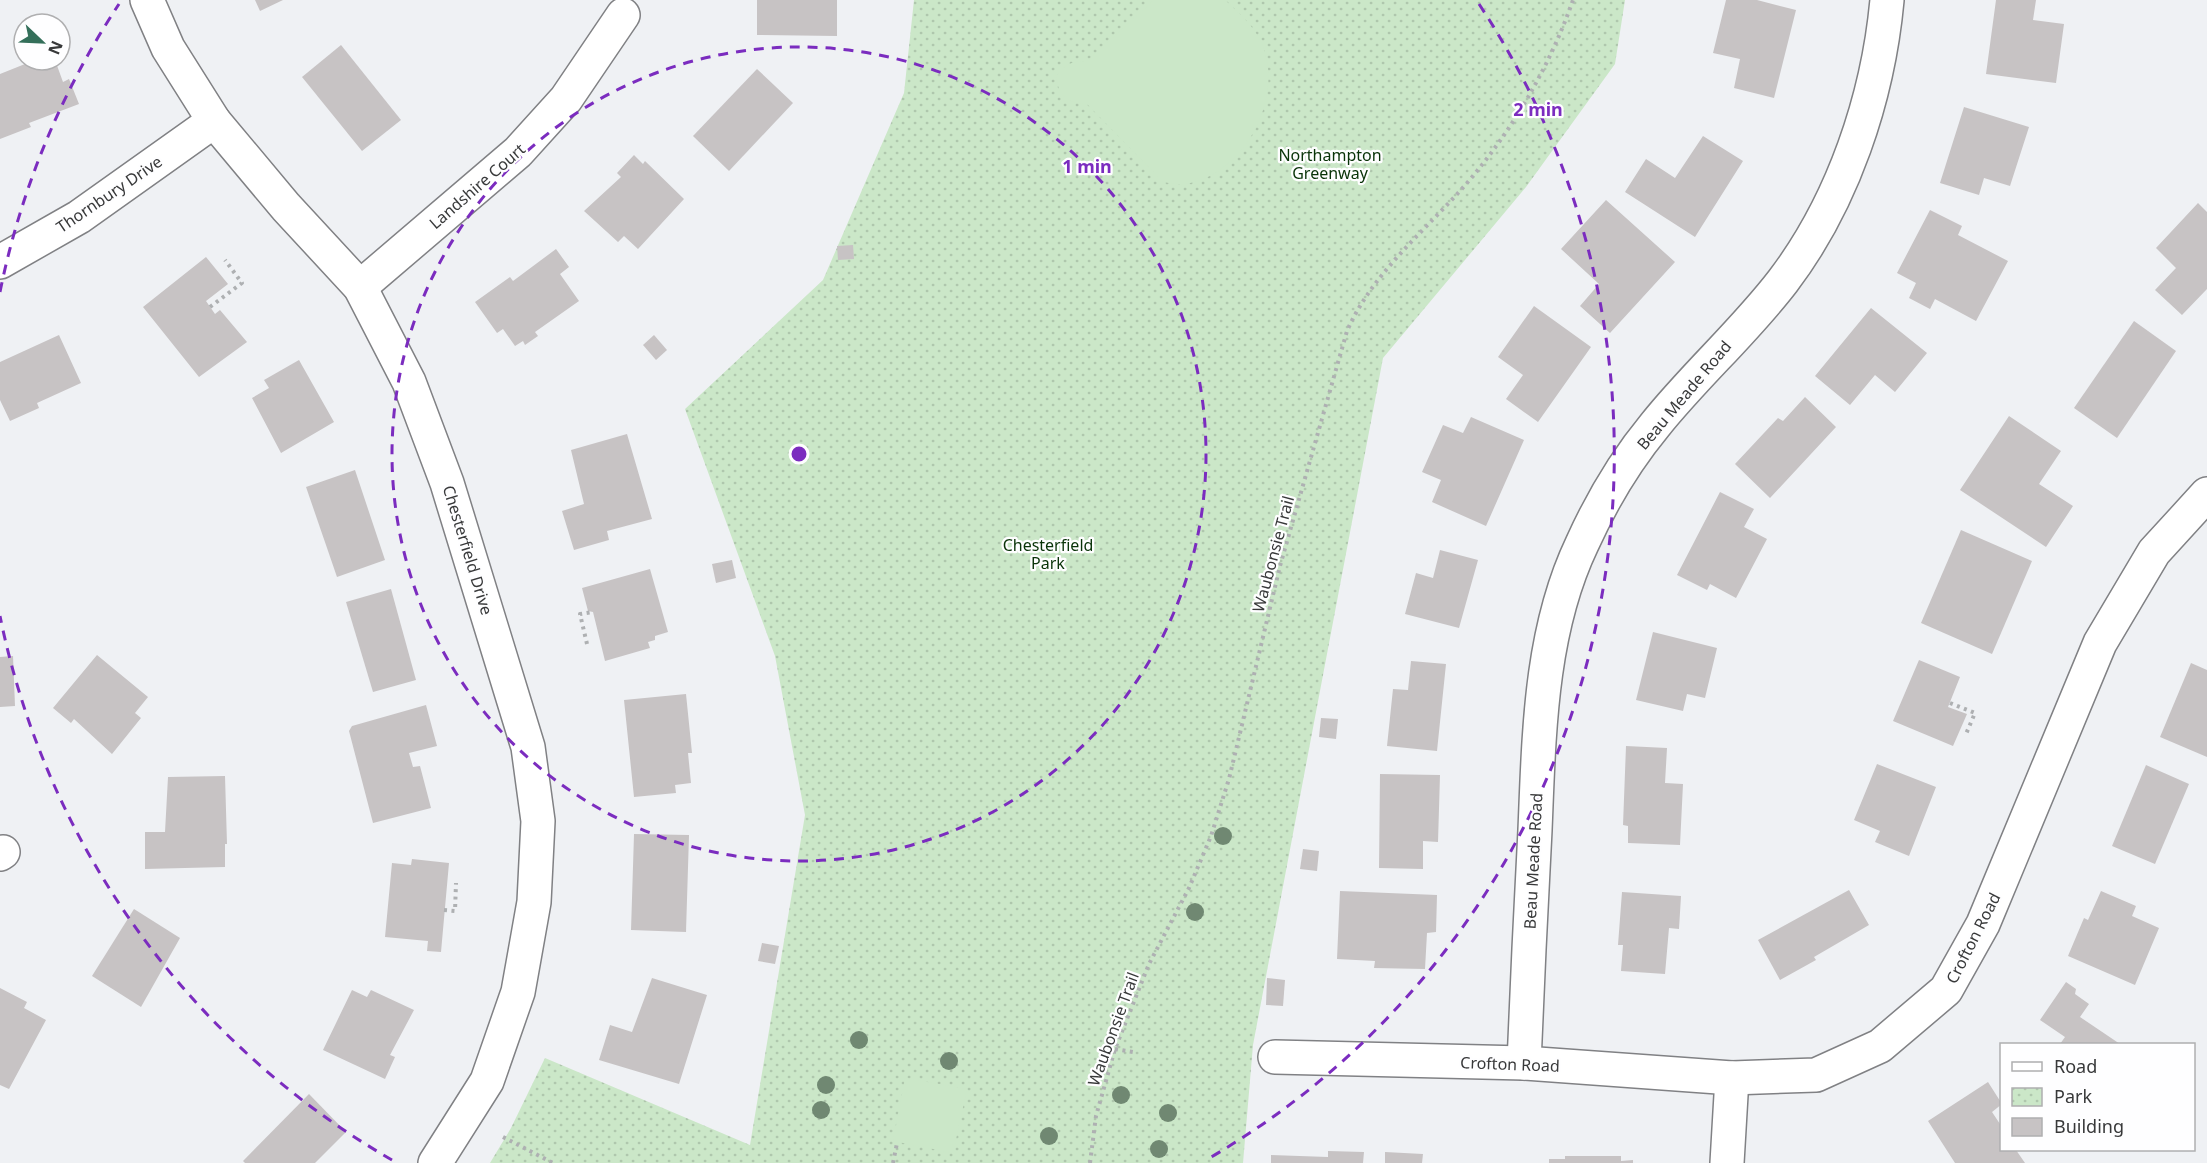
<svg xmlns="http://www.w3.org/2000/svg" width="2207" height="1163" font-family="'Noto Sans',sans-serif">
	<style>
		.park { fill: url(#park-dots) }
		.pitch { fill: #cbe7c8 }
		.building { fill: #c7c3c4 }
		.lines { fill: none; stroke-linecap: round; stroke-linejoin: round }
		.minor-casing { stroke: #808184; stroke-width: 36 }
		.path { stroke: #aeb0b2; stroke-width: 4; stroke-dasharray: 3 4.5; stroke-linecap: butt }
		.minor { stroke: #fff; stroke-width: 33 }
		.tree { fill: #708872 }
		.ring { fill: none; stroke: #7b2cbf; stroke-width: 3; stroke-dasharray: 10 8 }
		.labels { text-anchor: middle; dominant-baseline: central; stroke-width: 4.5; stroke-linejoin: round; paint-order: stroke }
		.park-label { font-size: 16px; fill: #093308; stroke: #fefeff }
		.street-label { font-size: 16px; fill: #38393a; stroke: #fefeff }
		.centre { fill: #7b2cbf; stroke: #fefeff; stroke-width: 3 }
		.ring-label { font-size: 18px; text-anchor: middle; font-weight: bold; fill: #7b2cbf; stroke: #fefeff; stroke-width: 4.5; stroke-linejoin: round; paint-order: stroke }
	</style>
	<defs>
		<pattern id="park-dots" width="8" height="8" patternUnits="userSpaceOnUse" patternTransform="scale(1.5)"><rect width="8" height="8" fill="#cbe7c8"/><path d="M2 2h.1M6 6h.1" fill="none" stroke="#afc7ad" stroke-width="1.8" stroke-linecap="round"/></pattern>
	</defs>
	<rect width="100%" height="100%" fill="#eff1f4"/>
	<polygon class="park" points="914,0 1625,0 1615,64 1526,187 1383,358 1253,1045 1243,1163 490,1163 511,1128 545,1058 750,1145 805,815 775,656 685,409 823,280 904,93"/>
	<g class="pitch">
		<path d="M1154 0H1225C1238 12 1254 26 1261 42 1286 95 1245 175 1186 184 1179 185 1170 183 1163 182L1087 104C1068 104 1058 95 1056 76 1065 64 1072 61 1087 61Z"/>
		<polygon points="905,1078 967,1089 953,1153 893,1141"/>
	</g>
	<g class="building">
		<polygon points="255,0 283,0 260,11"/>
		<polygon points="757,0 837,0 837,36 757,35"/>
		<polygon points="1726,0 1757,0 1796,10 1774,98 1734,88 1740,59 1713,53"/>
		<polygon points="1996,0 2036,0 2033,20 2064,24 2056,83 1986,74"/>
		<polygon points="341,45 401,120 362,151 302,77"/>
		<polygon points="35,60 55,60 63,82 69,79 79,104 29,123 31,127 0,139 0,74"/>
		<polygon points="757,69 793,103 729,171 693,136"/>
		<polygon points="1964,107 2029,127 2010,186 1984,178 1979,195 1940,183"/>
		<polygon points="1703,136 1743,161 1695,237 1625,192 1646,159 1675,178"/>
		<polygon points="634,155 643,164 645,161 684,199 638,249 624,236 618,242 584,211 621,177 617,173"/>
		<polygon points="1606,200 1675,262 1610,333 1580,306 1599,284 1561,249"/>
		<polygon points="2198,203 2207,212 2207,289 2182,315 2155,290 2176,268 2156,248"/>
		<polygon points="1930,210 1962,226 1958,235 2008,261 1976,321 1935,299 1930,309 1909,298 1916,283 1897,273"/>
		<polygon points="853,245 854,259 838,260 837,246"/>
		<polygon points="556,249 569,267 560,274 579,301 535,332 538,336 525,345 523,341 515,346 503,329 497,333 475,302 510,277 513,281"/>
		<polygon points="206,257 228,284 206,301 215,314 220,310 247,342 199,377 143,307"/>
		<polygon points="1534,306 1591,347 1538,422 1506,399 1523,375 1498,357"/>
		<polygon points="1871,308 1927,353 1895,392 1875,375 1850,405 1815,376"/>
		<polygon points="2134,321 2176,351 2117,438 2074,408"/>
		<polygon points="59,335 81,383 37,403 39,408 10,421 0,400 0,362"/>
		<polygon points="654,335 667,350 656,360 643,345"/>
		<polygon points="299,360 334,422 281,453 252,398 269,388 264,380"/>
		<polygon points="1805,397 1836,427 1770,498 1735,464 1778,418 1783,421"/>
		<polygon points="2009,416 2061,451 2039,484 2073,506 2046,547 1960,490"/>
		<polygon points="1471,417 1524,440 1486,526 1432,502 1441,480 1422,472 1443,425 1463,433"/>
		<polygon points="627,434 652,519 607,531 609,540 574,550 562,511 584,504 571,450"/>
		<polygon points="355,470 385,560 337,577 306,487"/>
		<polygon points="1720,492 1754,509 1744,527 1767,539 1736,598 1710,584 1707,590 1677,575"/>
		<polygon points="1961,530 2032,561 1992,654 1921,623"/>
		<polygon points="1440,550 1478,560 1459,628 1405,614 1416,573 1433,578"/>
		<polygon points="732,560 736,578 716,583 712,564"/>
		<polygon points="650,569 668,632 655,636 655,640 648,642 650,648 605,661 593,612 588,611 582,588"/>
		<polygon points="391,589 416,680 373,692 346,602"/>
		<polygon points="1653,632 1717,648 1705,698 1687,694 1683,711 1636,700"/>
		<polygon points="97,655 148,697 135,713 141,718 112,754 74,719 71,723 53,708"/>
		<polygon points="13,656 15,706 0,707 0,657"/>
		<polygon points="1919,660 1960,677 1948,707 1967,714 1953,746 1893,721"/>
		<polygon points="1411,661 1446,664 1437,751 1387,746 1393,689 1408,690"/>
		<polygon points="2191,663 2207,670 2207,757 2160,737"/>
		<polygon points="686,694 692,753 688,753 691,783 675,785 676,793 634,797 624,700"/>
		<polygon points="426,705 437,746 409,753 413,767 420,766 431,808 373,823 349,731 352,726"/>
		<polygon points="1321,718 1338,719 1336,739 1319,737"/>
		<polygon points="1626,746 1667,748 1665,783 1683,784 1680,845 1628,843 1628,826 1623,825"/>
		<polygon points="1877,764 1936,787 1909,856 1875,842 1880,831 1854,820"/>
		<polygon points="2146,765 2189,784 2155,864 2112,846"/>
		<polygon points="1380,774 1440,775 1438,842 1423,841 1423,869 1379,868"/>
		<polygon points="225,776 227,844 225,844 225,867 145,869 145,832 165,832 168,777"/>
		<polygon points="634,834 689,835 686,932 631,930"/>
		<polygon points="1303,849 1319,851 1317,871 1300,869"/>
		<polygon points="412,859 449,863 441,952 427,951 428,941 385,937 392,863 411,865"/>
		<polygon points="1849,890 1869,925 1814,957 1816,960 1780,980 1758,940"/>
		<polygon points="1340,891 1437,895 1436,932 1427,933 1425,969 1374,968 1375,961 1337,959"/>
		<polygon points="2101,891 2136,906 2132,916 2159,928 2135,985 2068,956 2084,918 2088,920"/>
		<polygon points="1622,892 1681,896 1679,929 1669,928 1665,974 1621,971 1623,945 1618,945"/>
		<polygon points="134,909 180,938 141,1007 92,976"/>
		<polygon points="762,943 779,946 775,964 758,961"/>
		<polygon points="652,978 707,995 679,1084 599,1060 610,1025 632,1032"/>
		<polygon points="1267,978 1285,980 1283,1006 1266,1005"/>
		<polygon points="2066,982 2076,989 2075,994 2089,1004 2080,1017 2120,1044 2060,1044 2065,1037 2040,1020"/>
		<polygon points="0,988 27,1002 24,1008 46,1020 9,1089 0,1085"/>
		<polygon points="352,990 367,997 371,990 414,1010 390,1055 395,1057 385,1079 323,1050"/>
		<polygon points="1988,1082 2002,1104 1992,1112 2002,1127 2002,1150 2016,1150 2025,1163 1955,1163 1928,1121"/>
		<polygon points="309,1094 346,1132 315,1163 245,1163 243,1161"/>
		<polygon points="1328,1151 1364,1152 1363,1163 1271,1163 1271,1155 1328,1157"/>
		<polygon points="1385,1152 1423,1154 1422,1163 1385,1163"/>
		<polygon points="1565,1156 1621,1156 1621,1161 1633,1160 1633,1163 1549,1163 1549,1159 1565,1159"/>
	</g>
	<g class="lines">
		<defs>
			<g id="minor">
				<polyline points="147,0 168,48 214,121 286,207 360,287 409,382 447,483 528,747 538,821 534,902 518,992 487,1081 435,1163"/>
				<polyline points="0,262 79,217 214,121"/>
				<polyline points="360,287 518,152 566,99 623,15"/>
				<polyline points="0,854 3,852"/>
				<polyline points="1275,1057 1524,1063 1732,1078 1816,1075 1880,1046 1946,990 1983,924 2100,643 2154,552 2207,494"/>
				<path d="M1524 1063C1527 985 1531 908 1535 830 1539 734 1540 632 1582 544 1601 502 1626 460 1655 425 1695 375 1744 332 1783 281 1843 202 1878 98 1887 0"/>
				<polyline points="1727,1163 1732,1078"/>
			</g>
		</defs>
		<use href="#minor" class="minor-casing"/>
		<g class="path">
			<polyline points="210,307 242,283 225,260"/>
			<polyline points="587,644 580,614 593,612"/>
			<polyline points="1950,703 1975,713 1966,734"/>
			<polyline points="444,910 455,911 456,883"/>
			<polyline points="1115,1049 1133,1052"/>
			<polyline points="503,1137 553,1163"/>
			<polyline points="893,1163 897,1143"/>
			<path d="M1090 1163 1096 1116 1115 1049 1149 964 1189 888 1211 836 1229 779 1280 566 1347 331C1371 276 1419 236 1459 192 1508 138 1549 69 1573 0"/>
		</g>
		<use href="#minor" class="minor"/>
	</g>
	<g class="tree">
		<circle cx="1223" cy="836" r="9"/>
		<circle cx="1195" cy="912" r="9"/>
		<circle cx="859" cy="1040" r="9"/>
		<circle cx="949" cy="1061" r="9"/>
		<circle cx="826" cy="1085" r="9"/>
		<circle cx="1121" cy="1095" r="9"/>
		<circle cx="821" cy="1110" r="9"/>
		<circle cx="1168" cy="1113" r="9"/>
		<circle cx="1049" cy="1136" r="9"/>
		<circle cx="1159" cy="1149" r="9"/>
	</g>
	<g class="ring">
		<circle cx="799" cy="454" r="407"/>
		<path d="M392 1160A815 815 0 0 1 0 616M0 292A815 815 0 0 1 119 4M1479 4A815 815 0 0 1 1206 1160"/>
	</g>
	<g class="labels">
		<g class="park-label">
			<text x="1330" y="155">Northampton<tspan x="1330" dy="18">Greenway</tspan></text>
			<text x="1048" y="545">Chesterfield<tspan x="1048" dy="18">Park</tspan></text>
		</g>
		<g class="street-label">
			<text transform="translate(477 186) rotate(-41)">Landshire Court</text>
			<text transform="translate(109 194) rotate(-34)">Thornbury Drive</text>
			<text transform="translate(1684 395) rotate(-50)">Beau Meade Road</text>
			<text transform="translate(468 550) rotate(73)">Chesterfield Drive</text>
			<text transform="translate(1273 554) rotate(-75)">Waubonsie Trail</text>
			<text transform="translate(1533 861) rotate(-87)">Beau Meade Road</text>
			<text transform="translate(1973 938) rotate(-63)">Crofton Road</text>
			<text transform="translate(1113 1029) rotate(-70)">Waubonsie Trail</text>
			<text transform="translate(1510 1064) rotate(2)">Crofton Road</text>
		</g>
	</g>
	<circle cx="799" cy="454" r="9" class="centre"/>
	<g class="ring-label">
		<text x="1538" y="116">2 min</text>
		<text x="1087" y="173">1 min</text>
	</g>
	<rect x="2000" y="1043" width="195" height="108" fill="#fefeff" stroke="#afafb0" stroke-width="1.5"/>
	<rect x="2012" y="1062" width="30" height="9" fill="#ffffff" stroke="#afafb0" stroke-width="1.5"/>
	<text x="2054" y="1073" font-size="18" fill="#38393a">Road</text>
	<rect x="2012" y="1088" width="30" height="18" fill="url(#park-dots)" stroke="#afafb0" stroke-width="1.5"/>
	<text x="2054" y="1103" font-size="18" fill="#38393a">Park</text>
	<rect x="2012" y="1118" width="30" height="18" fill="#c7c3c4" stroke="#afafb0" stroke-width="1.5"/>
	<text x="2054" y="1133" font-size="18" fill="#38393a">Building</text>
	<g transform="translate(42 42) rotate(113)"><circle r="28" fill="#fefeff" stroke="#afafb0" stroke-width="1.5"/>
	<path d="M0-4.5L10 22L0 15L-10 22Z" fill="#346f5a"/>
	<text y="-9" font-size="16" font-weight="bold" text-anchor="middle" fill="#38393a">N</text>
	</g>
</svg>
